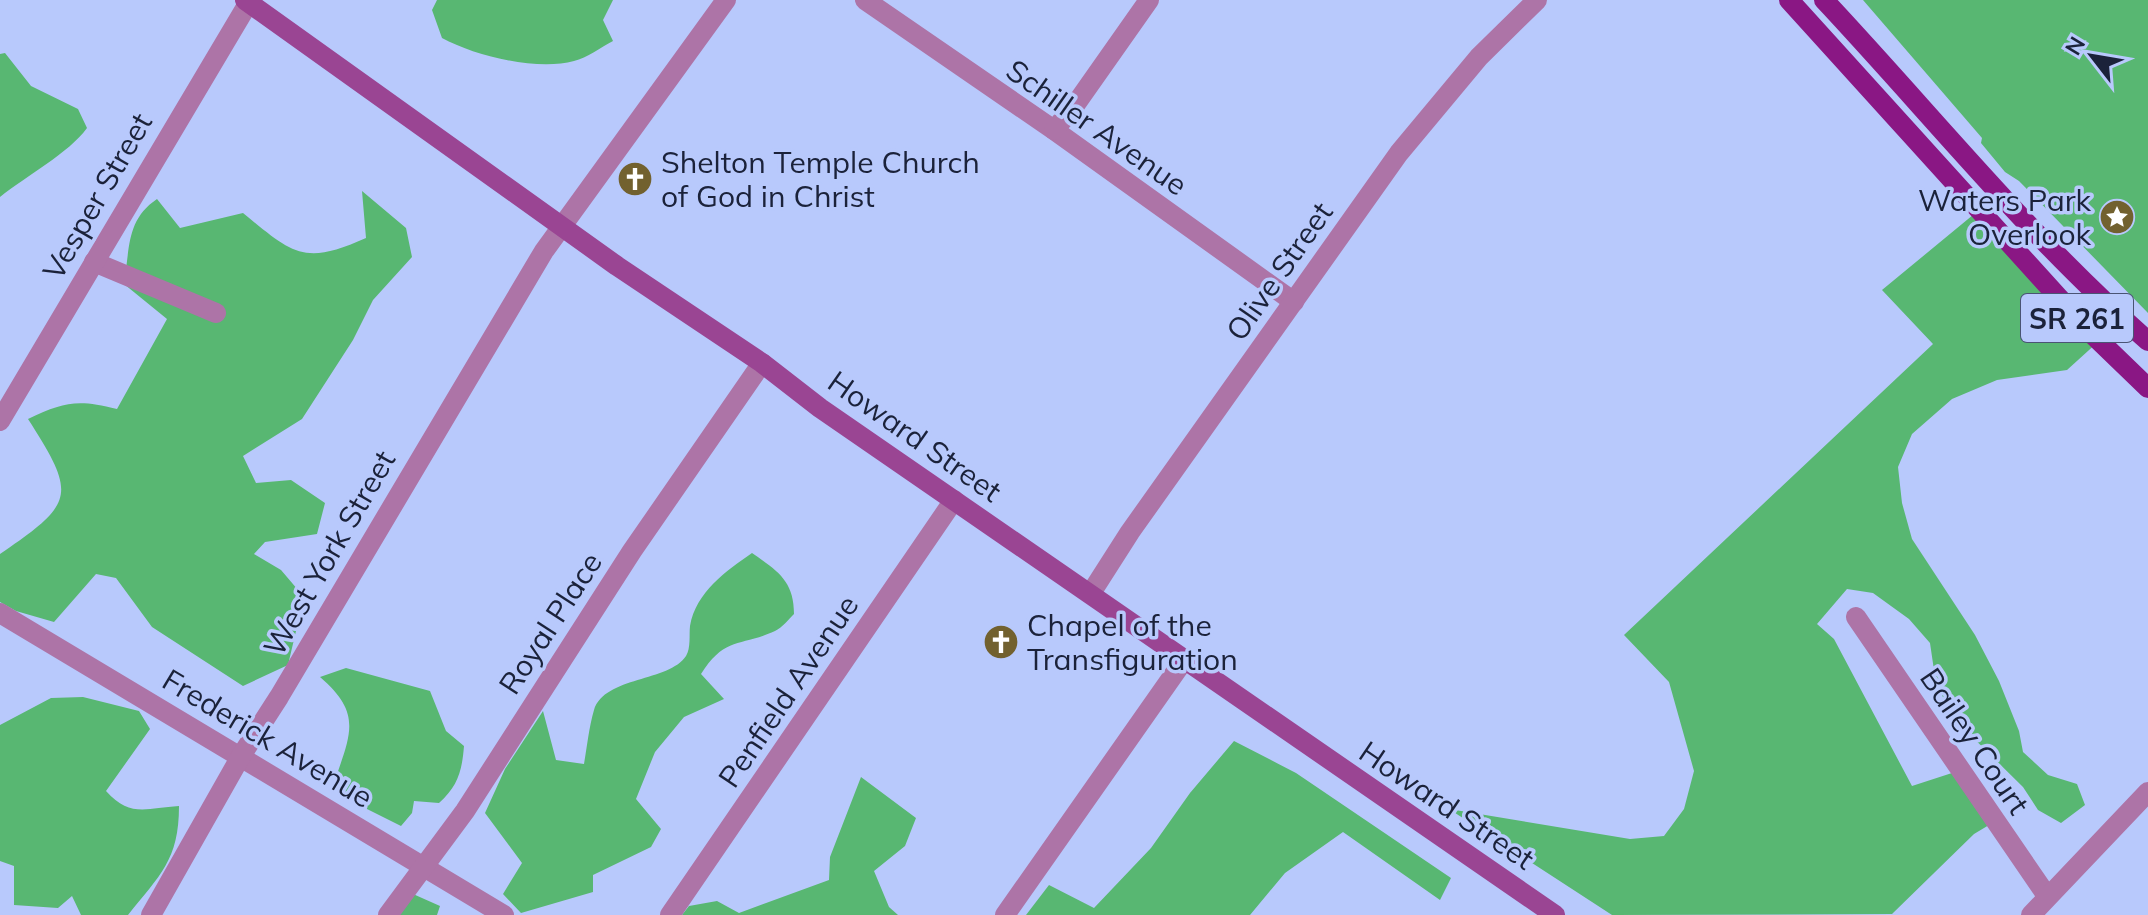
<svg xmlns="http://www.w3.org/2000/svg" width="2148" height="915" font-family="Mulish,sans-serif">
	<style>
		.green { fill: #58b772 }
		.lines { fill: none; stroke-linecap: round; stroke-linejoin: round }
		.minor { stroke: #ad74a7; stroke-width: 20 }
		.tertiary { stroke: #ad74a7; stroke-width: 20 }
		.secondary { stroke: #9a4593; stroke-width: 20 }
		.primary { stroke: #8a1784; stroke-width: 20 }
		.labels { text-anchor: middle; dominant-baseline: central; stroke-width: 7; stroke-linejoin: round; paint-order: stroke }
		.shield { fill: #b8c9fc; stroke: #4a5474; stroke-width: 2 }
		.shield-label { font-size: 28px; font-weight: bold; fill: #1b223a }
		.street-label { font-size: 30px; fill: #1b223a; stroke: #b8c9fc }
		.poi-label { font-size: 30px; fill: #1b223a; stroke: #b8c9fc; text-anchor: start }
	</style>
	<rect width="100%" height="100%" fill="#b8c9fc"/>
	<g class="green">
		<path d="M437 0H613L603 20 613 41C601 47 587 58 574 61 537 71 475 56 442 38L432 10Z"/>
		<polygon points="1863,0 2148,0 2148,313 2019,181 2005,172 1981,143 1982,138"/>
		<path d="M5 53 31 86 78 109 87 128C69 153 26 176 0 197V54Z"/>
		<path d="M362 191 406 228 412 257 373 300 353 340 302 419 243 456 256 483 291 480 325 503 317 534 265 542 254 554 281 570 304 597 288 665 243 686 152 627 116 578 96 574 54 622 16 611 0 602V554C75 503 77 495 28 419 64 402 77 399 117 409L167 319 124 284C130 248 126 220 157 199L180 228 243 213C293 254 304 266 366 238Z"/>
		<polygon points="1979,210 2099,341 2067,370 1997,380 1952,399 1912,434 1898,467 1902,503 1912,539 1975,635 1999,681 2019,731 2023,752 2048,775 2077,784 2085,805 2061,823 2038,810 2023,787 1950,715 1935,677 1930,643 1909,619 1873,593 1847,589 1817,624 1834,639 1912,786 1952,773 1989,825 1974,834 1892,914 1612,915 1449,809 1630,839 1664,836 1684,809 1694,771 1669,682 1624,635 1933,344 1882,290"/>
		<path d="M752 553C778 571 794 581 794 614 789 619 782 628 775 631 740 647 725 636 701 674L724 699 684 717 655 752 636 799 661 829 651 847 593 875V892L521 913 503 894 522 863 485 813 505 769 543 711 556 760 584 764C587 747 589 727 594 710 605 676 669 682 686 656 691 648 689 635 690 626 696 592 726 571 752 553Z"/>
		<path d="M346 668 430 691 446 731 464 746C462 771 458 786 439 803L414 801 412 813 401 826 355 803 335 780C351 733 362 713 320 677Z"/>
		<path d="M83 697 139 711 150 729 106 791C130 818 146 808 179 806 179 860 160 875 128 915H81L72 896 58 908 14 905V866L0 861V725L51 698Z"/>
		<polygon points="1234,741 1296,773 1451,878 1440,900 1343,832 1285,873 1250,915 1026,915 1049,885 1094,908 1151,848 1190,793"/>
		<polygon points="861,777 916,818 905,846 874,871 889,907 898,915 682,915 689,906 717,901 739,913 829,880 830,857"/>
		<polygon points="413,894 440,906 437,915 397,915"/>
	</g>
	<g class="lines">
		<g class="minor">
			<polyline points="865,0 1054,130 1294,302"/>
			<polyline points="1054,130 1073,108 1149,0"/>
			<polyline points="94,262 216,313"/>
			<polyline points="0,421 249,2"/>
			<polyline points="1091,593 1130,532 1399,153 1479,57 1537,0"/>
			<polyline points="0,613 504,915"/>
			<polyline points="1856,617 2047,896"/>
			<polyline points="151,915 241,756 279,697 544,251 726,0"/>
			<polyline points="388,915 465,811 632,551 762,363"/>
			<polyline points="670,915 954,500"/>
			<polyline points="1005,915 1184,660"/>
		</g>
		<polyline class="tertiary" points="2031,915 2148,792"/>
		<polyline class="secondary" points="245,0 617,266 762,363 820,408 1555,915"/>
		<g class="primary">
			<polyline points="1789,0 2089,331 2148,388"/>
			<path d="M1824 0C1931 114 2030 238 2148 341"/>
		</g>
	</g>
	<defs>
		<symbol id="church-disc" viewBox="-11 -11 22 22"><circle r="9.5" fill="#72612f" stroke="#b8c9fc"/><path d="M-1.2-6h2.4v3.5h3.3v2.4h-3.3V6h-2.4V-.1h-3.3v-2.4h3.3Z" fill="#fff"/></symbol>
		<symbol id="sight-disc" viewBox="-11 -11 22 22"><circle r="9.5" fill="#72612f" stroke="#b8c9fc"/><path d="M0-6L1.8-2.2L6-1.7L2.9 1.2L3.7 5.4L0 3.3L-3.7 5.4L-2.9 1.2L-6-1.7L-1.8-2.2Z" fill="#fff"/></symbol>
	</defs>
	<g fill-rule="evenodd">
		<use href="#church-disc" x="615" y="159" width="40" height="40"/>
		<use href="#sight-disc" x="2097" y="197" width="40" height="40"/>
		<use href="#church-disc" x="981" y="622" width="40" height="40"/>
	</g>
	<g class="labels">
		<rect class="shield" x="2021" y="294" width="112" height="48" rx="6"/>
		<g class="shield-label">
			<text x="2077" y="318">SR 261</text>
		</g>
		<g class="street-label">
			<text transform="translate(1097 127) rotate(35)">Schiller Avenue</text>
			<text transform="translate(97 196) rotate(-60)">Vesper Street</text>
			<text transform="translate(1279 271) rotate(-55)">Olive Street</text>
			<text transform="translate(915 436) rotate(35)">Howard Street</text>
			<text transform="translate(329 553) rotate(-60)">West York Street</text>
			<text transform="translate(550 623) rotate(-57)">Royal Place</text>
			<text transform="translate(788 691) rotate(-56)">Penfield Avenue</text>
			<text transform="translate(268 738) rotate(31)">Frederick Avenue</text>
			<text transform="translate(1975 741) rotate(56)">Bailey Court</text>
			<text transform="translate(1447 805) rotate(34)">Howard Street</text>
		</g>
		<g class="poi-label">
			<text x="661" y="162">Shelton Temple Church<tspan x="661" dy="34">of God in Christ</tspan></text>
			<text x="2091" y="200" text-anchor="end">Waters Park<tspan x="2091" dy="34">Overlook</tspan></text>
			<text x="1027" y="625">Chapel of the<tspan x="1027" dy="34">Transfiguration</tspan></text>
		</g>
	</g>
	<g transform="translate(2092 56) rotate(301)" stroke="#b8c9fc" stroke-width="6" paint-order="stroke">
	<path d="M0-6L14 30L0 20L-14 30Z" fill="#1b223a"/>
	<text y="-12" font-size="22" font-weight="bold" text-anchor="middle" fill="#1b223a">N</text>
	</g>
</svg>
